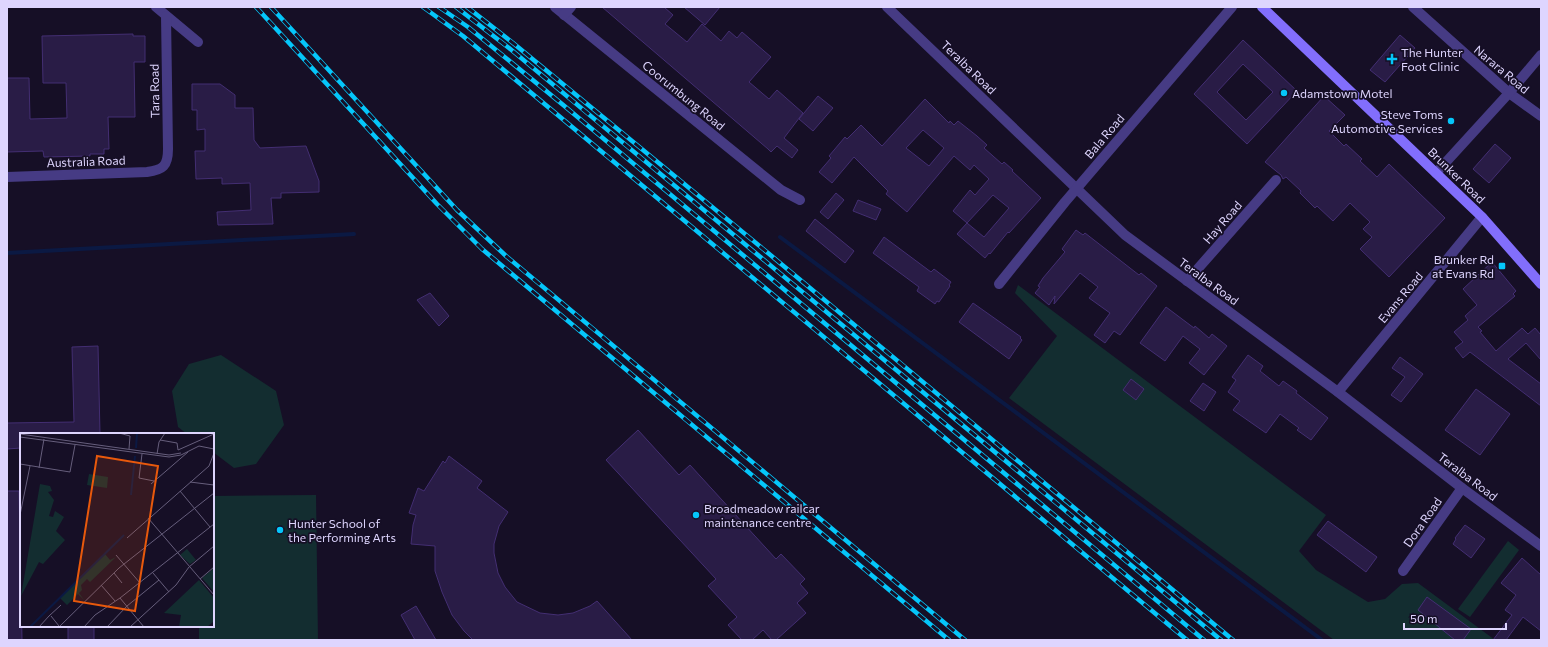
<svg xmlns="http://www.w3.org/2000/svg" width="1548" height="647" font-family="Commissioner,sans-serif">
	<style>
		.green { fill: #132d30 }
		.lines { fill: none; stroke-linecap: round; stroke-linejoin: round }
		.stream { stroke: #0b1943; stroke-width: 4 }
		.building { fill: #291c46; stroke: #432e72; fill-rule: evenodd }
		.street { stroke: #463b84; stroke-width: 10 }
		.secondary { stroke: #826efc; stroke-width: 10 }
		.rail-casing { stroke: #05c6fa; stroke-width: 4.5 }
		.rail { stroke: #160f26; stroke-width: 3; stroke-dasharray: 9; stroke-linecap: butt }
		.poi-dot { fill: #05c6fa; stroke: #160f26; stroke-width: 1.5 }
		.labels { text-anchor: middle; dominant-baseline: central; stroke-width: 3.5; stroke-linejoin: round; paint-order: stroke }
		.poi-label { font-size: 12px; fill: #ded5fe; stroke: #160f26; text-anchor: start }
		.street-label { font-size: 12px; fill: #ded5fe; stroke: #160f26 }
		.inset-river { fill: none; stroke: #0b1943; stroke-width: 2 }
		.inset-road { fill: none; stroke: #665e7c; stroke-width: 1 }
		.view { fill: #e8590c; fill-opacity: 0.15; stroke: #e8590c; stroke-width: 2 }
		.inset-edge { fill: none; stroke: #ded5fe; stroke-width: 2 }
	</style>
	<rect width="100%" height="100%" fill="#160f26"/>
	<g class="green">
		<polygon points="1018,285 1326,515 1299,551 1316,570 1368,602 1385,599 1402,584 1418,583 1495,640 1334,640 1009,398 1057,336 1015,293"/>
		<polygon points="221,355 276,391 284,425 256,464 234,468 213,452 213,434 187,434 178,427 172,391 189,364"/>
		<polygon points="316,495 318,640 199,640 199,626 213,626 213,496"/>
		<polygon points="1508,541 1519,550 1470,617 1458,609"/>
	</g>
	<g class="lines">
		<g class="stream">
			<polyline points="780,237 1322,640"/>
			<polyline points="7,253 354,234"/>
		</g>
	</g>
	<g class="building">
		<polygon points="602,7 664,7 673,15 665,24 687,42 702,24 721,41 729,31 737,38 742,32 771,57 749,82 769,99 777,90 803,113 784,138 798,150 792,158 777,146 771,152 768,149"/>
		<polygon points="684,7 720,7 705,25"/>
		<polygon points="133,34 133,36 145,36 145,62 134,62 135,117 108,117 109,149 104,149 104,154 90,154 90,156 44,157 43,151 7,152 7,78 29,78 30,119 67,118 66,83 43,83 42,36"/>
		<polygon points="1400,35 1415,48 1385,82 1370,70"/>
		<path d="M1243 40 1297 91 1247 144 1194 94ZM1243 64 1273 92 1246 120 1217 92Z"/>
		<polygon points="192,84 220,84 235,95 235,108 253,108 254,140 260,148 306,146 319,181 319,192 281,193 281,198 271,198 273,224 218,225 217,212 251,210 250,183 222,184 222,178 196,179 195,151 205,151 205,129 197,130 197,110 192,110"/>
		<polygon points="818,96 833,108 813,131 799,119"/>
		<polygon points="1324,96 1345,115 1329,131 1344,146 1346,144 1362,159 1360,161 1377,177 1389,164 1445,218 1389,277 1360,249 1372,237 1363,229 1370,222 1350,203 1333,221 1317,206 1315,208 1300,193 1301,191 1286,177 1283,179 1281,175 1265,162"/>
		<path d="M925 99 949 123 950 121 954 125 958 121 977 136 987 145 984 148 1002 164 1004 162 1013 170 1012 171 1041 198 1009 233 1008 232 990 254 989 253 985 258 957 234 967 223 984 237 1009 208 993 195 967 223 953 211 970 190 975 195 989 179 974 165 970 170 954 156 907 212 886 194 888 191 854 157 832 183 819 172 831 158 829 156 845 137 847 139 861 125 882 146ZM923 130 944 148 929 166 906 148Z"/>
		<polygon points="1495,144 1511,158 1489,183 1473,169"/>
		<polygon points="836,193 844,200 828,219 820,212"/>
		<polygon points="858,200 881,209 876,220 853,211"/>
		<polygon points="815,219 854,251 845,263 806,231"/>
		<polygon points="1076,230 1083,235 1085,233 1139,275 1141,273 1157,286 1120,335 1114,331 1105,343 1094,335 1110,313 1089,298 1098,287 1080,273 1054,304 1055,296 1049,305 1035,293 1040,287 1038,286 1043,278 1065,252 1062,249"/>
		<polygon points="884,237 931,272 934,269 951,282 949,285 950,286 939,302 937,301 935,304 917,291 919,287 873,253"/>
		<polygon points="1492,262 1516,291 1513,294 1515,296 1478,327 1482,331 1480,332 1496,351 1522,328 1528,334 1535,328 1541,335 1541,360 1526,343 1508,359 1541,384 1541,406 1470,352 1463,358 1455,348 1463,342 1454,332 1468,320 1465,316 1477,305 1463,289"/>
		<polygon points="430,293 449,316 439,326 417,300"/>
		<polygon points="973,303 1021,337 1020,338 1022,340 1009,359 959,322"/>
		<polygon points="1166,307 1194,328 1195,326 1209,338 1212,334 1227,346 1204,375 1189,363 1200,349 1183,336 1165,361 1140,343"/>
		<polygon points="98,346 100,434 21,434 21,448 7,449 7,423 74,422 72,347"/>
		<polygon points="1248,355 1263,366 1260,371 1279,386 1283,381 1297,391 1296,393 1328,418 1311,440 1297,430 1299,428 1280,414 1266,433 1233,410 1240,401 1228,392 1236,380 1232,377"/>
		<polygon points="1400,357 1423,374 1401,402 1391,395 1405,377 1392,368"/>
		<polygon points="1131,379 1144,389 1136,400 1123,390"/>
		<polygon points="1203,383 1216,392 1204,411 1190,401"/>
		<polygon points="1476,389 1510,414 1480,455 1445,430"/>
		<polygon points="638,430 679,475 690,465 776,559 781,554 805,579 800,584 808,593 797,603 806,613 776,640 772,640 763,630 752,640 742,640 728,625 737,617 708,586 716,579 606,460"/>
		<polygon points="449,456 482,481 477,488 508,512 499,526 494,544 494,553 498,573 505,587 517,602 540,613 558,615 573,613 590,606 597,601 632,640 473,640 464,631 452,615 442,592 435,571 435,546 411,544 413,525 416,515 409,513 418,488 424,491 443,461 445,463"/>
		<polygon points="7,491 19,491 22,640 7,640"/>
		<polygon points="1328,521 1377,557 1366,572 1317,535"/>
		<polygon points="1465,525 1485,539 1471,558 1453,544 1456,539 1455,538"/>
		<polygon points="1522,558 1541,575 1541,631 1523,617 1506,640 1493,640 1512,615 1505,610 1516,595 1501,583"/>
		<polygon points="1427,597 1471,629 1463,640 1455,640 1418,610"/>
		<polygon points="416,606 436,640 415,640 401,615"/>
		<rect x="68" y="626" width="26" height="14"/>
	</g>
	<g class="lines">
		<g class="street">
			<polyline points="156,7 198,42"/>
			<polyline points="555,7 781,190 800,200"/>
			<polyline points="887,7 1125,235 1338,392 1462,488 1541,546"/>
			<polyline points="1413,7 1509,93 1541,116"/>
			<polyline points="564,15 571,7"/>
			<polyline points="1436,173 1509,93 1541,55"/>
			<path d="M7 177 147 172C163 170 168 166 168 149L166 16"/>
			<polyline points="1187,281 1276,180"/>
			<polyline points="999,284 1065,202 1232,7"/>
			<polyline points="1338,392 1482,217"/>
			<polyline points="1403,571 1462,488"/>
		</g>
		<polyline class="secondary" points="1262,7 1482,217 1541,284"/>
		<defs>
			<g id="rail">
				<polyline points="256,7 437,204 482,249 949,640"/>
				<polyline points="271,7 457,210 506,256 965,640"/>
				<polyline points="423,7 463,36 1187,640"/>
				<polyline points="439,7 468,27 562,104 1204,640"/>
				<polyline points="456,7 509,48 1221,640"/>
				<polyline points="467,7 513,43 768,253 1233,640"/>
			</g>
		</defs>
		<use href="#rail" class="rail-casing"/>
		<use href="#rail" class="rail"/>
	</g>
	<g class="poi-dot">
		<path d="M1390 53h4v4h4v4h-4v4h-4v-4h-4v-4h4z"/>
		<circle cx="1284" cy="93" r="4"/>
		<circle cx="1451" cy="121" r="4"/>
		<rect x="1498" y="262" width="8" height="8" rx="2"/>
		<circle cx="696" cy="515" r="4"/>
		<circle cx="280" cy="530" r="4"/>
	</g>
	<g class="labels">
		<g class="poi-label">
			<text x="1401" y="52">The Hunter<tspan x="1401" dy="14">Foot Clinic</tspan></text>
			<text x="1292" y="93">Adamstown Motel</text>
			<text x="1443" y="114" text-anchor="end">Steve Toms<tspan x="1443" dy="14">Automotive Services</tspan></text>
			<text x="1494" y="259" text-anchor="end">Brunker Rd<tspan x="1494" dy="14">at Evans Rd</tspan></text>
			<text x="704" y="508">Broadmeadow railcar<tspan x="704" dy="14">maintenance centre</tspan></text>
			<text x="288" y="523">Hunter School of<tspan x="288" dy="14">the Performing Arts</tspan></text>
		</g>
		<g class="street-label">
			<text transform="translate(969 67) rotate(44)">Teralba Road</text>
			<text transform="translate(1502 69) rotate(40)">Narara Road</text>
			<text transform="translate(154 91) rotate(-91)">Tara Road</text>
			<text transform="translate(684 95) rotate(39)">Coorumbung Road</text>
			<text transform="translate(1104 136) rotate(-50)">Bala Road</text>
			<text transform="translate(86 161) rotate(-2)">Australia Road</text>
			<text transform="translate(1457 175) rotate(44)">Brunker Road</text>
			<text transform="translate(1222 222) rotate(-49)">Hay Road</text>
			<text transform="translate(1209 281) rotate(36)">Teralba Road</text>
			<text transform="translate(1400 297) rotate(-50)">Evans Road</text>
			<text transform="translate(1468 476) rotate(37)">Teralba Road</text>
			<text transform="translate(1422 522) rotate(-55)">Dora Road</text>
		</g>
	</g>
	<g transform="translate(20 433)">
		<rect width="194" height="194" fill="#160f26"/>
		<path d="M69 41 88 44 87 55 67 52ZM20 51 30 53 32 58 28 59 34 67 29 83 33 84 35 78 44 84 36 98 45 107 23 131 19 129 1 163ZM167 116 176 127 170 131 160 122ZM85 121 90 127 96 124 70 149 67 146 61 152 62 157 59 160 64 167 58 161 47 172 40 165ZM194 135V159L182 145ZM179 147 194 165V188L187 194H159L161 182 144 180Z" fill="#132d30"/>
		<path class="inset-river" d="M116 15 117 0M111 62 115 23M10 194 104 102"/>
		<path class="inset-road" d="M99 0 110 3 109 16M0 1 149 22 161 20M0 4 149 24 161 22 179 13 194 16M140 7 157 10 158 17 194 1M122 21 119 45 134 48M137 21 139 9 145 0M0 31 50 39 55 12M19 35 24 6M170 49 194 52M131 51 168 19M160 58 190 94M0 82 10 33M128 85 194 162M107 105 189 33 194 20M96 122 120 150M94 140 102 150M133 140 149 159M180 146 194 134M81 152 95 168M100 165 124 194M31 181 29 183 41 172M31 183 39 193M19 194 29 183M39 194 99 135 194 60M64 194 75 182 100 165 194 91M87 194 107 173 139 147M110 194 156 152 169 134 194 113"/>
		<path class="view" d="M77 23 138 33 115 178 54 168Z"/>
		<rect width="194" height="194" class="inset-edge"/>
	</g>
	<rect width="1548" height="647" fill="none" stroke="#ded5fe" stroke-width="16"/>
	<path d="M1404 623v6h102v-6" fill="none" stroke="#ded5fe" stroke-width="2"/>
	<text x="1410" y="623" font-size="12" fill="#ded5fe" stroke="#160f26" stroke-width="3" paint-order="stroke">50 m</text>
</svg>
